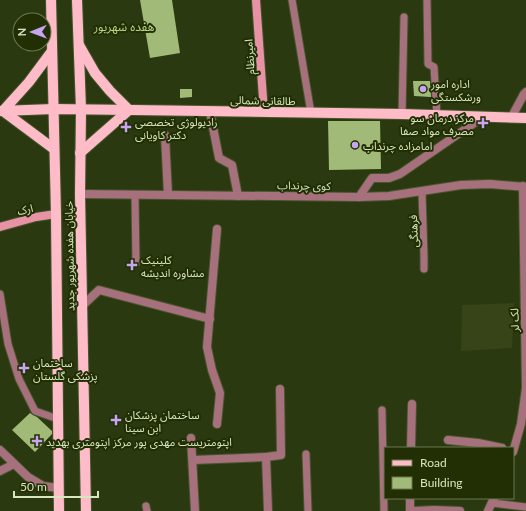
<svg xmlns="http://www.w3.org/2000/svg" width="526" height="511" font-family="Lato,'Noto Sans Arabic',sans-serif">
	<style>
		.built { fill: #364417 }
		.building { fill: #a2ba78 }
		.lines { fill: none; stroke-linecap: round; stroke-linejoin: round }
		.lane-casing { stroke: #47552c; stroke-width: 9 }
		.street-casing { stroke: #47552c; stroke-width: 10 }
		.secondary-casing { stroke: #47552c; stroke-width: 10 }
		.primary-casing { stroke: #47552c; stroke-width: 12 }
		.lane { stroke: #a6707c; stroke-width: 7 }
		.street { stroke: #a6707c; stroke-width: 8 }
		.secondary { stroke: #e792a5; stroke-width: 8 }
		.primary { stroke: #febcc9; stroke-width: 10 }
		.poi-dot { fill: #c7a6ef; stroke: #222e04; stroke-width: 1.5 }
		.labels { text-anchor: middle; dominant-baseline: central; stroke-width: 4; stroke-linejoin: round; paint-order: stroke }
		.street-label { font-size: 11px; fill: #d7e6bf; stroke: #222e04 }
		.poi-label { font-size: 11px; fill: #d7e6bf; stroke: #222e04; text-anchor: start }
		.neighbourhood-label { font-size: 12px; fill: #b8d586; stroke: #222e04 }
	</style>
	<rect width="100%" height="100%" fill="#2b3910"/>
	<polygon class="built" points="514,303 512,348 461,351 462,305"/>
	<g class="building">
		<polygon points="140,0 172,0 180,53 150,58"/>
		<polygon points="413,81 430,81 431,97 414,96"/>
		<polygon points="180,89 192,89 192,97 180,98"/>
		<polygon points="328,121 380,121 381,169 329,170"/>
		<polygon points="30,413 33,415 37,417 52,431 52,434 35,452 12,430"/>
	</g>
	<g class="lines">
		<defs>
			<g id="lane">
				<polyline points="292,0 311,113"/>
				<polyline points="427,0 428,64 434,67 437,116"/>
				<polyline points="402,114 404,17"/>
				<polyline points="422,192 424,256 424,269"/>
				<polyline points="135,195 136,263"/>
				<polyline points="0,294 8,344 19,379 35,411 58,419"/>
				<polyline points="382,410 384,511"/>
				<polyline points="306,454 308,511"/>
				<polyline points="492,503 526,507"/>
				<polyline points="146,506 147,511"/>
			</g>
			<g id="street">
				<polyline points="210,112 219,158 232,165 238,196"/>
				<polyline points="511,118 524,94 526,92"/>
				<polyline points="165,135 168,195"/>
				<polyline points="80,194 359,197 389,196 461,185 490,184 526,187"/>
				<polyline points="359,197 372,178 389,178 400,174 483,117"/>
				<polyline points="82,306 99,290 210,319"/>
				<polyline points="217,424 220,393 212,370 207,347 217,229"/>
				<polyline points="191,438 195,511"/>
				<polyline points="448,440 478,443 502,448"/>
				<polyline points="411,448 412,404"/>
				<polyline points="0,450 28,477 43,486 59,488"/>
				<polyline points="513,452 521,424 526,388 523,186"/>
				<polyline points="193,460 266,457"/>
				<polyline points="0,471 14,464"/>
				<polyline points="268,511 266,457 281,455 280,389"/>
				<polyline points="410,511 410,498"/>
				<polyline points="414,511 434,510 460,511"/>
				<polyline points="488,511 494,498"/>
			</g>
			<g id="secondary">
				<polyline points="256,0 264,112"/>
				<polyline points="0,227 36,217 56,214"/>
			</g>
			<g id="primary">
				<polyline points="51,0 56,214 59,511"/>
				<polyline points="77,0 81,109 80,194 86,511"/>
				<polyline points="79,45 95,73 110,91 129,110 80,153"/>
				<polyline points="52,51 29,82 3,111 54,149"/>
				<polyline points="0,111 53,109 133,110 402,114 526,118"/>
			</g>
		</defs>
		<use href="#lane" class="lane-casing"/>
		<use href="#street" class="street-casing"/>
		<use href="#secondary" class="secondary-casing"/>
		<use href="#primary" class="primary-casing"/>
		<use href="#lane" class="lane"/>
		<use href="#street" class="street"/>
		<use href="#secondary" class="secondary"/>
		<use href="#primary" class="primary"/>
	</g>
	<g class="poi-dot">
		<circle cx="423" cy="89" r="4"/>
		<path d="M481 117h4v4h4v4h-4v4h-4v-4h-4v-4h4z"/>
		<path d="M124 121h4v4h4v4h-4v4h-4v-4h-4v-4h4z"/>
		<circle cx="355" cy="145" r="4"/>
		<path d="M130 259h4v4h4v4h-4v4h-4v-4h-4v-4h4z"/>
		<path d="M22 362h4v4h4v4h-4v4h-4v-4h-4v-4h4z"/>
		<path d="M114 414h4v4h4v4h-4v4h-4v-4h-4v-4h4z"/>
		<path d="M35 435h4v4h4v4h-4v4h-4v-4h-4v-4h4z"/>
	</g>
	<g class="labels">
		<g class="street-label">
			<text transform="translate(249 57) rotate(-94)">امیرنظام</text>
			<text transform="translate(263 100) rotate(1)">طالقانی شمالی</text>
			<text transform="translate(304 185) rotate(1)">کوی چرنداب</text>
			<text transform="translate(25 209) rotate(-13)">ارک</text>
			<text transform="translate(413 231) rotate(-92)">فرهنگی</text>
			<text transform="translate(69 256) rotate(-91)">خیابان هفده شهریور جدید</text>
			<text transform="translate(514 320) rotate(-91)">لک لر</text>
		</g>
		<g class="poi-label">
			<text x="431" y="83">اداره امور<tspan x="431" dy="13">ورشکستگی</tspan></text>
			<text x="474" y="117" text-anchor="end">مرکز درمان سو<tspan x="474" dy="13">مصرف مواد صفا</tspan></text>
			<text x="135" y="121">رادیولوژی تخصصی<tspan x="135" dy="13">دکتر کاویانی</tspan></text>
			<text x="363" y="145">امامزاده چرنداب</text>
			<text x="141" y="259">کلینیک<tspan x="141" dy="13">مشاوره اندیشه</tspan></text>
			<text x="33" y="362">ساختمان<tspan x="33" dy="13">پزشکی گلستان</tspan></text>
			<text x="125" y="414">ساختمان پزشکان<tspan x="125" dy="13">ابن سینا</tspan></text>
			<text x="46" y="441">اپتومتریست مهدی پور مرکز اپتومتری بهدید</text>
		</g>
		<g class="neighbourhood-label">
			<text x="124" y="26">هفده شهریور</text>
		</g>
	</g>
	<rect x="384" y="447" width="130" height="52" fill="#222e04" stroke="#6a784f"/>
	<rect x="392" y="460" width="20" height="6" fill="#febcc9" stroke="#6a784f"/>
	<text x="420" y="467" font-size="12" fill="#d7e6bf">Road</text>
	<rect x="392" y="477" width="20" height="12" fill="#a2ba78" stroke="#6a784f"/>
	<text x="420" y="487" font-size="12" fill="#d7e6bf">Building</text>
	<g transform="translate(32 32) rotate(269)"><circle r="19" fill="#222e04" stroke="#6a784f"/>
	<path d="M0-3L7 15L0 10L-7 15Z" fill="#c7a6ef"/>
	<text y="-6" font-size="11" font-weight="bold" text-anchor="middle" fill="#d7e6bf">N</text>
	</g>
	<path d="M14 491v6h84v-6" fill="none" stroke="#d7e6bf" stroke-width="2"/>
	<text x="20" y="491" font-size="12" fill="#d7e6bf" stroke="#222e04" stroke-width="3" paint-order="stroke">50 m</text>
</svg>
